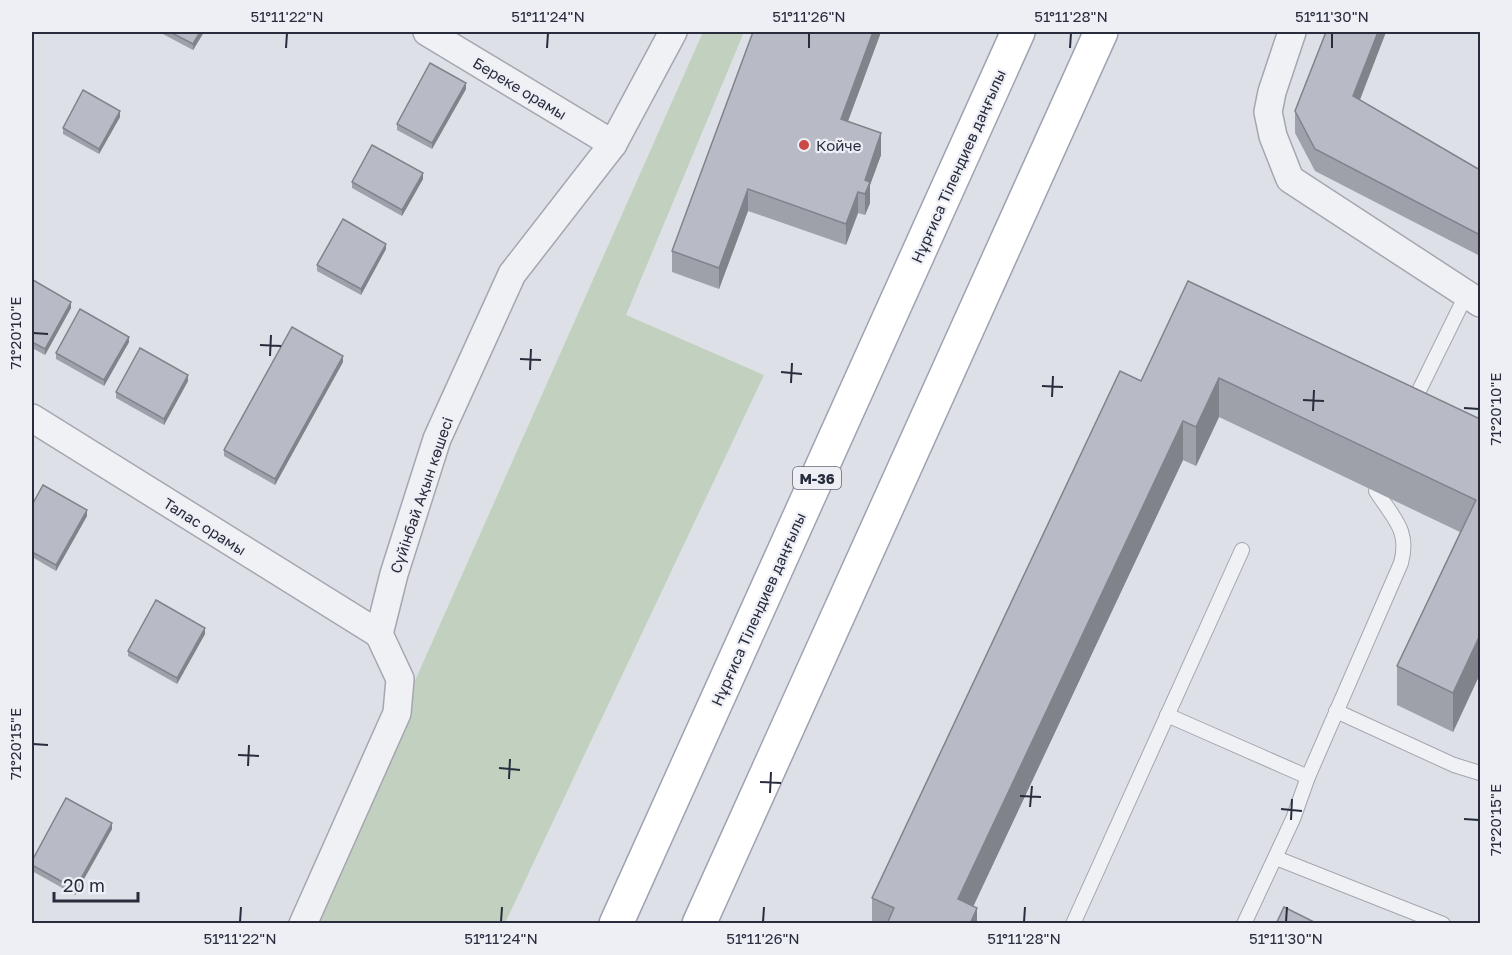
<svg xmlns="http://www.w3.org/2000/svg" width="1512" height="955" font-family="'Golos Text',sans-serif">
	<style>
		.green { fill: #c1d0bf }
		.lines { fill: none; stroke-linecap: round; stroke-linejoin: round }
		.lane-casing { stroke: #a4a6b1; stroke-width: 16 }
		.street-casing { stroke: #a4a6b1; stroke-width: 30 }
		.primary-casing { stroke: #9ea3b2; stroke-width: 36 }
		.lane { stroke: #f0f1f5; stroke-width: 14 }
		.street { stroke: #f0f1f5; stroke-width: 27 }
		.primary { stroke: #fff; stroke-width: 33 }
		.wall { fill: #9ea1aa }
		.shaded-wall { fill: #81838b }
		.building { fill: #b8bbc6; stroke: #81838b; stroke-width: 1.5 }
		.ticks { fill: none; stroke: #282c3d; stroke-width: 2 }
		.poi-dot { fill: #c84947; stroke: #edeff5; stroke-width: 2 }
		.labels { text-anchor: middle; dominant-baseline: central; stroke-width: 4.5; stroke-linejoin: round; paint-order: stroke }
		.shield { fill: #edeff5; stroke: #636674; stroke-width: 1.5 }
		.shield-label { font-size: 14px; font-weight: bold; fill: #282c3d }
		.street-label { font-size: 15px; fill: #282c3d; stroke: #edeff5 }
		.poi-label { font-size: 15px; fill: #282c3d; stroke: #edeff5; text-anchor: start }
		.neatline { fill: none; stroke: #282c3d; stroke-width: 2 }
		.ticks-label { font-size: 15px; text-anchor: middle; fill: #282c3d }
	</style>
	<rect width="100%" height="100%" fill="#dee0e7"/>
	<polygon class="green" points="703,32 744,32 626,315 764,375 505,923 307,924"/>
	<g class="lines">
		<defs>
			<g id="lane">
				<polyline points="1411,407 1467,293"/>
				<polyline points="1336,711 1454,765 1480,773"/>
				<polyline points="1167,715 1308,777"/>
				<polyline points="1276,858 1443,924"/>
				<polyline points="1073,924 1242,550"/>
				<path d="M1244 924 1293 819 1308 777 1401 563C1410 530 1393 518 1376 491"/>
			</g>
			<g id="street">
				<polyline points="427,32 613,144"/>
				<polyline points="1292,32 1272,92 1268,112 1273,136 1290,179 1480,303"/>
				<polyline points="32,418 379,634"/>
				<polyline points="303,924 397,713 400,679 379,634 394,574 437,439 512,274 613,144 673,32"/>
			</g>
			<g id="primary">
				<polyline points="616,924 1018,32"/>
				<polyline points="699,924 1101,32"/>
			</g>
		</defs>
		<use href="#lane" class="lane-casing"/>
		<use href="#street" class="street-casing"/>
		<use href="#primary" class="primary-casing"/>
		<use href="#lane" class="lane"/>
		<use href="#street" class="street"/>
		<use href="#primary" class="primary"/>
	</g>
	<g class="wall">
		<polygon points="159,32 204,32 193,50"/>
		<polygon points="753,32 881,32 848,121 881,155 870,185 870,203 865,215 858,213 846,245 748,211 719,289 672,272 672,251"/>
		<polygon points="1326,32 1386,32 1359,100 1480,170 1480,256 1315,171 1295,133 1295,111"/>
		<polygon points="466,89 432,149 397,130 397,124"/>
		<polygon points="120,117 99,154 63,134 63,128"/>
		<polygon points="423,179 402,216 352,188 352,182"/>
		<polygon points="386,249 361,295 317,271 317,265"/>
		<polygon points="1188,281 1480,419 1480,674 1453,732 1397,705 1397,666 1460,532 1219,417 1196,466 1183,460 973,906 977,924 872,924 872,898 1141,381"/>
		<polygon points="32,282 71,308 45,355 32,348"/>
		<polygon points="129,342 104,386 56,359 56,353"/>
		<polygon points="343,362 275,485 224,456 224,450"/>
		<polygon points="188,381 164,425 116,398 116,392"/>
		<polygon points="32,505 87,516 56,571 32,557"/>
		<polygon points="205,634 177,684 128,656 128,651"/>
		<polygon points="112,829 75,895 32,871 32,861"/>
	</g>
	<g class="shaded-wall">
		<polygon points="200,32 204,32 193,50 193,44"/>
		<polygon points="873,32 881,32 841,140 841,119"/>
		<polygon points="1378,32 1386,32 1353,118 1353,96"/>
		<polygon points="466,83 466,89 432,149 432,143"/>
		<polygon points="120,111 120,117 99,154 99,149"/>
		<polygon points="881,133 881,155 870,185 870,203 865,215 865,180"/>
		<polygon points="423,173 423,179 402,216 402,210"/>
		<polygon points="748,189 748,211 719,289 719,268"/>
		<polygon points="858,192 858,213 846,245 846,224"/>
		<polygon points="386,244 386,249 361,295 361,289"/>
		<polygon points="71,302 71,308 45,355 45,349"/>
		<polygon points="129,337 129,342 104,386 104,380"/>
		<polygon points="343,356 343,362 275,485 275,479"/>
		<polygon points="188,375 188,381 164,425 164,419"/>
		<polygon points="1219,378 1219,417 1196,466 1196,427"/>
		<polygon points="1183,421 1183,460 965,924 958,899"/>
		<polygon points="87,510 87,516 56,571 56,565"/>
		<polygon points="205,628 205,634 177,684 177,678"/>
		<polygon points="1480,635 1480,674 1453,732 1453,693"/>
		<polygon points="112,823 112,829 75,895 75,889"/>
		<polygon points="977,908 977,924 970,924"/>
	</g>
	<g class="building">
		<polygon points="170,32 200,32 193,44"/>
		<polygon points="753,32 873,32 841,119 881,133 865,180 870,182 865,194 858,192 846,224 748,189 719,268 672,251"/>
		<polygon points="1326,32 1378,32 1353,96 1480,170 1480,235 1315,149 1295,111"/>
		<polygon points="430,63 466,83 432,143 397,124"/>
		<polygon points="83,90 120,111 99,149 63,128"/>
		<polygon points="372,145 423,173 402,210 352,182"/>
		<polygon points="343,219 386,244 361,289 317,265"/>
		<polygon points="33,280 71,302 45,349 32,342 32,282"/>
		<polygon points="1188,281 1480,419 1480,635 1453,693 1397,666 1476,500 1219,378 1196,427 1183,421 958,899 977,908 970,924 887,924 894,908 872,898 1120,371 1141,381"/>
		<polygon points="80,309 129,337 104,380 56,353"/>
		<polygon points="292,327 343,356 275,479 224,450"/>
		<polygon points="140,348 188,375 164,419 116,392"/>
		<polygon points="43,485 87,510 56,565 32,552 32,505"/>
		<polygon points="156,600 205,628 177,678 128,651"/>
		<polygon points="66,798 112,823 75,889 32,865 32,861"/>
		<polygon points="1284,907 1318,924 1276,924"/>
	</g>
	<path class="ticks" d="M286 48 287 33M547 48 548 33M809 48V33M1070 48 1071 33M1332 48V33M33 333 48 334M260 345 281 346M270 356 271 335M520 359 541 360M530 370 531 349M781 372 802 374M791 383 792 363M1042 386 1063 387M1052 397 1053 376M1303 400 1324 401M1464 408 1479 409M1313 411 1314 390M33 744 48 745M238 755 259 756M248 766 249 745M499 768 520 770M509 779 510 759M760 782 781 783M770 793 771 772M1020 796 1041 797M1030 807 1032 786M1281 809 1302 811M1464 819 1479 820M1291 820 1292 799M240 922 241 907M501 922 502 907M763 922 764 907M1024 922 1025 907M1286 922 1287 907"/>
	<circle class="poi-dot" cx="804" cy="145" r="6"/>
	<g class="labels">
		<rect class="shield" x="793" y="467" width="48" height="22" rx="4.5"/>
		<g class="shield-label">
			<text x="817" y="478">M-36</text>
		</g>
		<g class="street-label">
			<text transform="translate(520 88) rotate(31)">Береке орамы</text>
			<text transform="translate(958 166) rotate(-66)">Нұрғиса Тілендиев даңғылы</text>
			<text transform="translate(421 495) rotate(-71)">Сүйінбай Ақын көшесі</text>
			<text transform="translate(205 526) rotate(32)">Талас орамы</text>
			<text transform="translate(758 609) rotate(-66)">Нұрғиса Тілендиев даңғылы</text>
		</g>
		<g class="poi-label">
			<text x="816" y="145">Койче</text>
		</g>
	</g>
	<rect width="1512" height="955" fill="none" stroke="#edeff5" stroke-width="66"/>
	<path d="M54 892v9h84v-9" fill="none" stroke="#282c3d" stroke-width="3"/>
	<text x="63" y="892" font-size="18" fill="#282c3d" stroke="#edeff5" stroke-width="4.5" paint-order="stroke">20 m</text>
	<rect x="33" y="33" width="1446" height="889" class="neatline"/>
	<g class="ticks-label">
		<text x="287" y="22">51°11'22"N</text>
		<text x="548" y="22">51°11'24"N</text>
		<text x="809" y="22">51°11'26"N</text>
		<text x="1071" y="22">51°11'28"N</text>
		<text x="1332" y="22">51°11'30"N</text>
		<text transform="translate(16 333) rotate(-90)" y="5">71°20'10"E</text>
		<text transform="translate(1496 409) rotate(-90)" y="5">71°20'10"E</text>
		<text transform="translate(16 744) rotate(-90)" y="5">71°20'15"E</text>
		<text transform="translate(1496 820) rotate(-90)" y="5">71°20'15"E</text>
		<text x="240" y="944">51°11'22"N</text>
		<text x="501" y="944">51°11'24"N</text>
		<text x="763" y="944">51°11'26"N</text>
		<text x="1024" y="944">51°11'28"N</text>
		<text x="1286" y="944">51°11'30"N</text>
	</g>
</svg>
